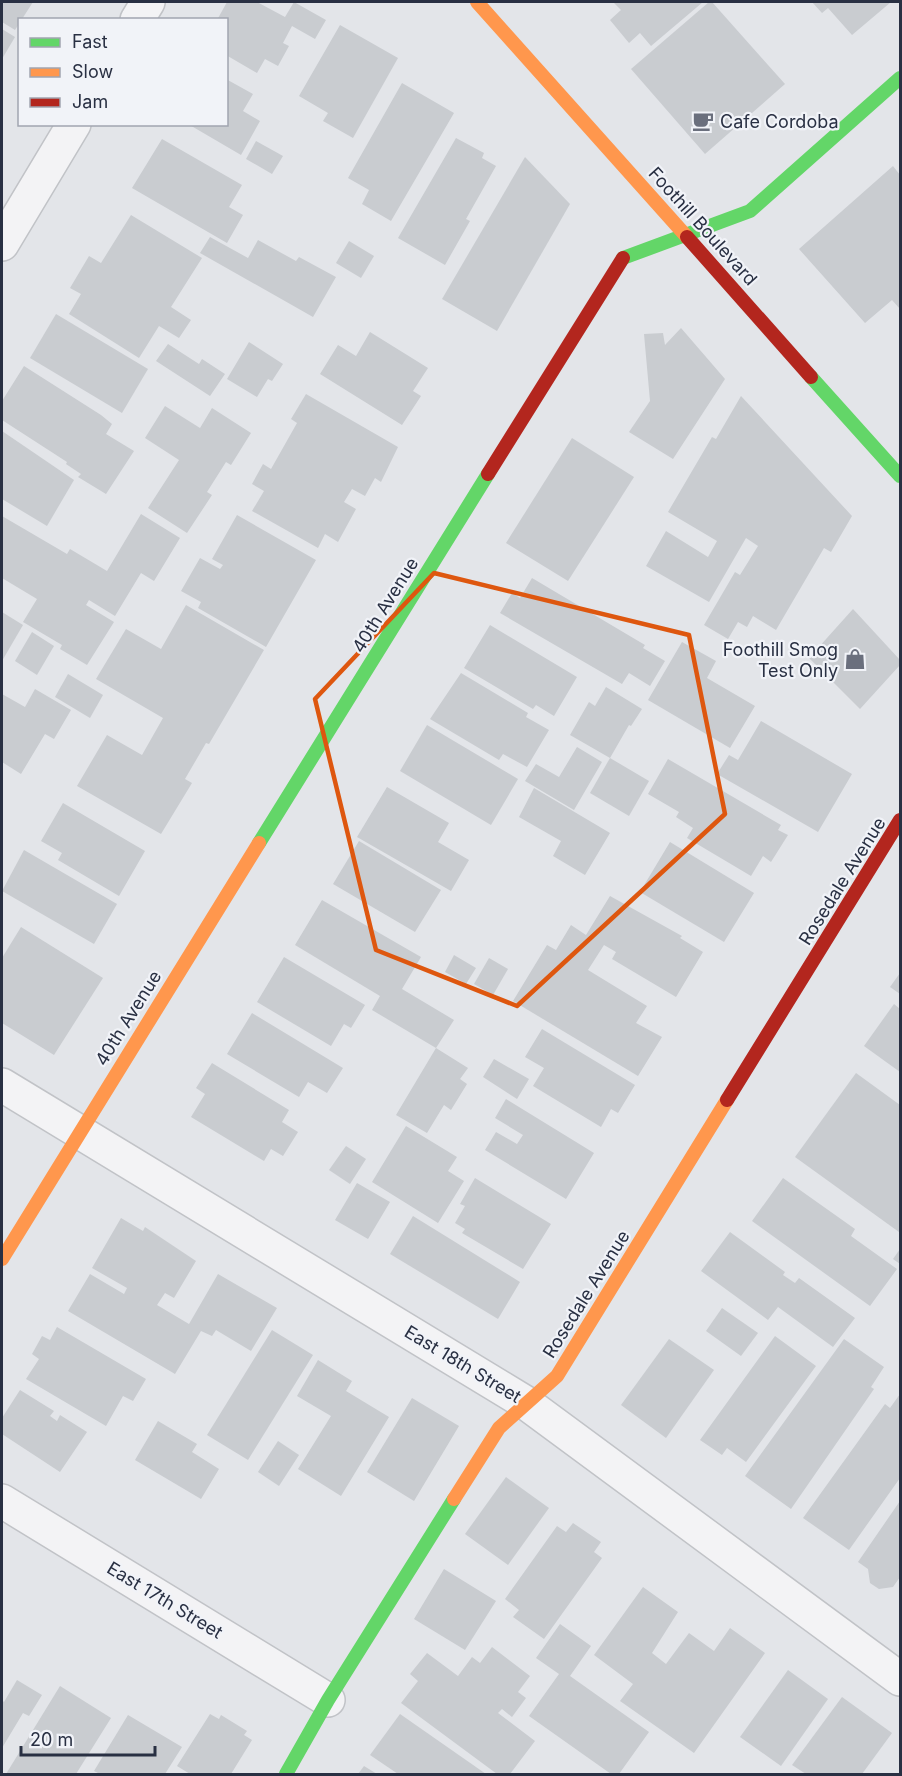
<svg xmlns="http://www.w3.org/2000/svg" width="902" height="1776" font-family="Inter,sans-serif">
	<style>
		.building { fill: #c9ccd0 }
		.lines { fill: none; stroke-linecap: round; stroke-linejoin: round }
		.street-casing { stroke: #c1c3c7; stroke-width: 36 }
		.street { stroke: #f3f3f5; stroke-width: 33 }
		.fast { stroke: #63d668; stroke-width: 14 }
		.slow { stroke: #ff974d; stroke-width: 14 }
		.jam { stroke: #b3261e; stroke-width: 14 }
		.marked { fill: none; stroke: #de570f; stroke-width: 4.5; stroke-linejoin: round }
		.labels { text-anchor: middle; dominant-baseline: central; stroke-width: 4.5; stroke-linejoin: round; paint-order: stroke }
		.poi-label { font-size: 18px; fill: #293043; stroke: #f1f3f8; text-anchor: start }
		.street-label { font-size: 18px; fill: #293043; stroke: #f1f3f8 }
	</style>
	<rect width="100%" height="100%" fill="#e3e5e9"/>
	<g class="building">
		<polygon points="2,2 33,2 15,30 2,22"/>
		<polygon points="227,2 257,2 285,17 294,2 326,20 315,39 292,26 283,43 289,46 278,66 265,59 257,73 226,55 226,20 217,20"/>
		<polygon points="613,2 703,2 651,46 640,33 629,43 610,20 621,10"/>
		<polygon points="709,2 712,2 785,84 705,154 631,69"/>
		<polygon points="812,2 891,2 852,35 828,8 822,13"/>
		<polygon points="340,25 398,58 353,138 323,121 328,113 299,96"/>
		<polygon points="2,29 15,37 2,59"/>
		<polygon points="226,79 253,94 243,111 260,121 241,155 188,124 226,124"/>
		<polygon points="402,83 454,113 391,221 362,204 369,190 348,178"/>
		<polygon points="456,138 484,153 482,158 496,166 466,219 470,221 445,265 398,238"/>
		<polygon points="162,139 242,185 229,207 243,215 227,243 132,188"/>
		<polygon points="256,141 283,156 272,174 246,159"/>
		<polygon points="525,157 570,204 497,331 442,299"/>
		<polygon points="893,166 900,175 900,309 892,300 865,323 799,249"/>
		<polygon points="131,215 202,258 171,307 191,320 179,338 159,326 139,358 69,314 81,294 70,288 89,256 101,263"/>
		<polygon points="210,237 248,258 258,240 296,261 299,257 336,277 313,317 200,253"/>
		<polygon points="349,241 374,256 361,278 336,263"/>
		<polygon points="56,314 148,369 122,413 30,358"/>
		<polygon points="681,328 725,379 673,459 629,432 650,401 644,334 663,333 665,345"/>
		<polygon points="370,332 428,368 413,391 421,396 402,425 320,374 338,345 356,356"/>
		<polygon points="249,342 283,364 272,381 268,379 257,397 227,379"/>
		<polygon points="168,344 199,364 202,359 225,374 210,396 156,361"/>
		<polygon points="24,366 101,415 112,424 106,434 134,451 106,494 78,477 81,474 66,464 67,462 2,420 2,401"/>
		<polygon points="306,394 398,447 381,482 375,478 365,496 352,489 344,502 356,509 338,542 325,534 318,548 252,511 264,491 252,484 263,464 271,469 297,423 291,419"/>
		<polygon points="741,396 852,516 831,552 824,548 776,630 753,616 747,627 738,622 728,639 704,625 735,572 740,575 758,546 746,538 709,602 646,566 666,531 708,557 717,541 668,512 712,437 716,439"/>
		<polygon points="165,406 200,428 212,408 251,433 231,465 226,462 207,492 212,495 187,533 148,508 179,460 145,438"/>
		<polygon points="2,431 74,480 47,526 2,499"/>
		<polygon points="572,438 634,477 568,581 506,543"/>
		<polygon points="141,514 180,538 154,581 141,573 115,616 89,600 86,605 114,622 87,665 60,649 62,645 23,622 37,599 2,578 2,516 67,554 70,549 107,571"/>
		<polygon points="237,515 316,560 266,647 198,608 201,602 181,591 200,558 220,569 223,565 212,559"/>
		<polygon points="532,578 645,645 643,648 665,661 650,686 629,673 622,684 500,613 512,593 520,598"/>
		<polygon points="186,605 264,650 209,744 206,743 185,779 192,783 161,834 77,786 107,735 142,755 163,718 96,679 126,629 161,649"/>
		<polygon points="853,609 900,660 900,665 860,709 809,658"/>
		<polygon points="2,612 23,625 2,661"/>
		<polygon points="490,625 577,677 554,716 536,705 533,709 464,668"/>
		<polygon points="32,632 54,646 37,675 15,661"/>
		<polygon points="682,642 716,661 707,678 755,706 730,748 648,700"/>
		<polygon points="461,673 528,713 526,717 549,730 527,767 503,754 499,760 430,719"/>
		<polygon points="68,674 103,695 90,718 55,697"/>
		<polygon points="606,687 642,709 631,726 629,725 610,758 570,735 589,702 595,706"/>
		<polygon points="35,689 71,710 54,739 45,734 21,774 2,762 2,694 25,707"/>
		<polygon points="761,721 852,774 818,832 717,774 729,755 738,760"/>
		<polygon points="427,725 518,779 491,825 400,771"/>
		<polygon points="577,747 602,762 574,810 525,781 536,764 559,777"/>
		<polygon points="610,758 649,781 629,816 590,793"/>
		<polygon points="668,759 781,825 778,830 788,835 771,862 763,856 751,876 687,838 693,828 676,817 679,812 648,794"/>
		<polygon points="387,787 449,823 438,842 469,860 451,891 357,837"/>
		<polygon points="534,788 610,833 585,875 553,856 561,841 519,817"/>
		<polygon points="63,803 145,851 119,896 58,860 62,853 41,841"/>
		<polygon points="359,841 441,890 415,932 333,884"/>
		<polygon points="670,842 754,893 724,942 640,892"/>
		<polygon points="24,850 117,904 94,944 2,891"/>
		<polygon points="610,896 682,936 680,938 703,952 676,997 612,959 616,952 604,945 588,970 647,1006 636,1023 662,1037 638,1076 513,1001 547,945 556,950 571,925 586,935"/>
		<polygon points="322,900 421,957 402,989 454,1020 436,1048 372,1010 380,996 295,945"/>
		<polygon points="21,927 103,978 54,1055 2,1023 2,958"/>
		<polygon points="454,955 476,968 466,984 445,972"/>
		<polygon points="284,957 365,1005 351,1028 344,1024 331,1046 257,1002"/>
		<polygon points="489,958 508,969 493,995 474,984"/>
		<polygon points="900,973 900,994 890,987"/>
		<polygon points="894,1004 900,1009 900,1072 864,1046"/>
		<polygon points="252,1013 343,1068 327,1093 308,1082 299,1097 227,1054"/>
		<polygon points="542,1029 635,1085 618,1113 611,1109 601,1127 533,1086 544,1068 525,1057"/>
		<polygon points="436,1048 468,1068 460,1079 467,1084 451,1110 444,1105 427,1133 396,1115"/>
		<polygon points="494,1059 529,1079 517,1099 483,1077"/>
		<polygon points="212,1063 289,1110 282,1122 298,1132 283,1156 271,1149 264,1161 191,1117 205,1094 196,1088"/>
		<polygon points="856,1073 900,1105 899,1232 795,1157"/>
		<polygon points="506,1099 594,1153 566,1199 485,1150 496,1132 517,1144 523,1135 495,1118"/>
		<polygon points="406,1126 457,1157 448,1171 464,1181 438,1223 372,1182"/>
		<polygon points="346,1146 366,1159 350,1184 329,1170"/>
		<polygon points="475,1178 551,1224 523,1269 462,1233 465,1229 455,1223 465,1206 460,1204"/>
		<polygon points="783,1178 855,1229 851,1236 897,1269 870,1306 752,1221"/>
		<polygon points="357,1183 390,1202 368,1239 335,1220"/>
		<polygon points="413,1216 520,1282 498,1319 390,1254"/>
		<polygon points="121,1218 143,1231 145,1227 196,1261 174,1298 165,1293 157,1305 189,1324 218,1274 277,1308 251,1351 216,1330 212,1336 201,1331 175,1374 68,1311 90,1274 124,1294 127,1288 92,1268"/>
		<polygon points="730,1232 785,1272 783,1275 795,1283 799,1278 855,1318 833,1347 778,1307 768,1320 701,1271"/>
		<polygon points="900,1249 900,1264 893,1259"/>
		<polygon points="722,1308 758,1333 741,1356 706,1331"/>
		<polygon points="57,1327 146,1379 133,1401 123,1396 106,1426 26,1379 39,1359 32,1354 42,1336 50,1340"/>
		<polygon points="272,1330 313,1355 248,1460 207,1435"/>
		<polygon points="775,1336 816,1366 746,1462 727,1448 722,1455 700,1440"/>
		<polygon points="669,1339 714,1370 666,1438 621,1405"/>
		<polygon points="844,1339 884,1367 871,1387 874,1389 791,1509 745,1476"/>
		<polygon points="318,1360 352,1381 346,1391 389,1417 341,1496 298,1469 331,1416 297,1396"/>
		<polygon points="20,1390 54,1411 50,1416 57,1421 60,1415 87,1432 60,1472 2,1434 2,1418"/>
		<polygon points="900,1394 900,1478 849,1550 803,1518 885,1404 890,1408"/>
		<polygon points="412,1398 459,1426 414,1501 367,1472"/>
		<polygon points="158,1421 197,1444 192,1452 219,1469 201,1499 135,1460"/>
		<polygon points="278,1441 299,1455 279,1486 258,1472"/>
		<polygon points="506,1477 549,1508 508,1565 465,1534"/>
		<polygon points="900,1501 900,1577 893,1587 879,1589 870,1583 868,1569 858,1562"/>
		<polygon points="573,1523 601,1542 594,1552 602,1558 544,1639 513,1617 519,1610 505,1599 557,1526 566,1532"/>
		<polygon points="444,1569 496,1601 465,1650 414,1619"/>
		<polygon points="643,1587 678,1612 652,1653 666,1664 689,1633 714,1651 730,1628 765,1653 694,1753 620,1701 633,1684 594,1655"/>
		<polygon points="560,1624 591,1646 570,1676 649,1732 619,1774 611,1774 529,1716 559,1674 536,1658"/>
		<polygon points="492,1647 530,1676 518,1692 526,1698 512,1717 502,1709 498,1713 535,1741 510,1774 497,1774 401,1703 418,1681 410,1674 427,1653 458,1676 472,1657 480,1663"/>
		<polygon points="788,1670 828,1699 781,1766 740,1737"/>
		<polygon points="17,1680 42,1695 29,1716 23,1713 2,1748 2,1700 4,1702"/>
		<polygon points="60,1686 111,1718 76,1774 6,1774"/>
		<polygon points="842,1697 892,1733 862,1774 806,1774 792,1765"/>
		<polygon points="210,1714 219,1719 221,1715 247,1731 244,1735 252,1740 231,1774 190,1774 177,1766"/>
		<polygon points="400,1714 486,1774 398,1774 370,1755"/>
		<polygon points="128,1715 182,1747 165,1774 100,1774 94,1771"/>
		<polygon points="364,1766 377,1774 358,1774"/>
	</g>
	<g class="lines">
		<defs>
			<g id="street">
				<polyline points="137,20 148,2"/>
				<polyline points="2,244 74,124"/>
				<polyline points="2,1085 526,1403 900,1679"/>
				<polyline points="2,1501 328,1700"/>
			</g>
		</defs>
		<use href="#street" class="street-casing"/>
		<use href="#street" class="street"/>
		<g class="fast">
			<polyline points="623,258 750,211 900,78"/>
			<polyline points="811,377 900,476"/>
			<polyline points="259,843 488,474"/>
			<polyline points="286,1774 328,1700 454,1499"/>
		</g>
		<g class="slow">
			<polyline points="477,2 687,237"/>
			<polyline points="2,1259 259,843"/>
			<polyline points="454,1499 499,1428 557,1376 727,1100"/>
		</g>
		<g class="jam">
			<polyline points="687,237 811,377"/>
			<polyline points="488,474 623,258"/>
			<polyline points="727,1100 900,820"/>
		</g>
	</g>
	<path class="marked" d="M434 573 689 635 725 814 517 1006 376 950 315 699Z"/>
	<defs>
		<symbol id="cafe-bare" viewBox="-9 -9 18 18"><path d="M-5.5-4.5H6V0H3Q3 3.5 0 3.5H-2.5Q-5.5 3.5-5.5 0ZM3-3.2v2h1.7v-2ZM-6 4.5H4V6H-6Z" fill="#6a6f7d" stroke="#f1f3f8" stroke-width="2.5" paint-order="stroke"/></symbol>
		<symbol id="shop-bare" viewBox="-9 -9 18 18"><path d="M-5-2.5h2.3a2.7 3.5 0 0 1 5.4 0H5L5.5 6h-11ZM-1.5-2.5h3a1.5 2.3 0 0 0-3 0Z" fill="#6a6f7d" stroke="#f1f3f8" stroke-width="2.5" paint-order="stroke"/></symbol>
	</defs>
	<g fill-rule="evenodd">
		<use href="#cafe-bare" x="688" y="106" width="30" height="30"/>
		<use href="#shop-bare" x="840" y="644" width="30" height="30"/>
	</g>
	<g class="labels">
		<g class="poi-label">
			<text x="720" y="121">Cafe Cordoba</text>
			<text x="838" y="649" text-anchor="end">Foothill Smog<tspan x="838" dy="21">Test Only</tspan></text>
		</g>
		<g class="street-label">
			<text transform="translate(703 226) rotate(48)">Foothill Boulevard</text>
			<text transform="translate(385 605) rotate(-58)">40th Avenue</text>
			<text transform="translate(842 881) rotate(-58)">Rosedale Avenue</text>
			<text transform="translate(128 1018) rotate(-58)">40th Avenue</text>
			<text transform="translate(586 1294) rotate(-58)">Rosedale Avenue</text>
			<text transform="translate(463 1364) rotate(31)">East 18th Street</text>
			<text transform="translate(165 1600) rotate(31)">East 17th Street</text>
		</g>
	</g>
	<rect width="902" height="1776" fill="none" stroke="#293043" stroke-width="6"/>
	<rect x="18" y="18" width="210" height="108" fill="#f1f3f8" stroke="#a1a5b0" stroke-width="1.5"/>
	<rect x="30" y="38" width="30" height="9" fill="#63d668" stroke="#a1a5b0" stroke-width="1.5"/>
	<text x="72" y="48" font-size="18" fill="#293043">Fast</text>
	<rect x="30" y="68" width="30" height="9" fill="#ff974d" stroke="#a1a5b0" stroke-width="1.5"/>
	<text x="72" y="78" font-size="18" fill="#293043">Slow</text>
	<rect x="30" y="98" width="30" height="9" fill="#b3261e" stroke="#a1a5b0" stroke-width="1.5"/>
	<text x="72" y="108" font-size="18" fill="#293043">Jam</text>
	<path d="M21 1746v9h134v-9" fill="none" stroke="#293043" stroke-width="3"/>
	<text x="30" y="1746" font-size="18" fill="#293043" stroke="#f1f3f8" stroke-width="4.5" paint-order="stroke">20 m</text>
</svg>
